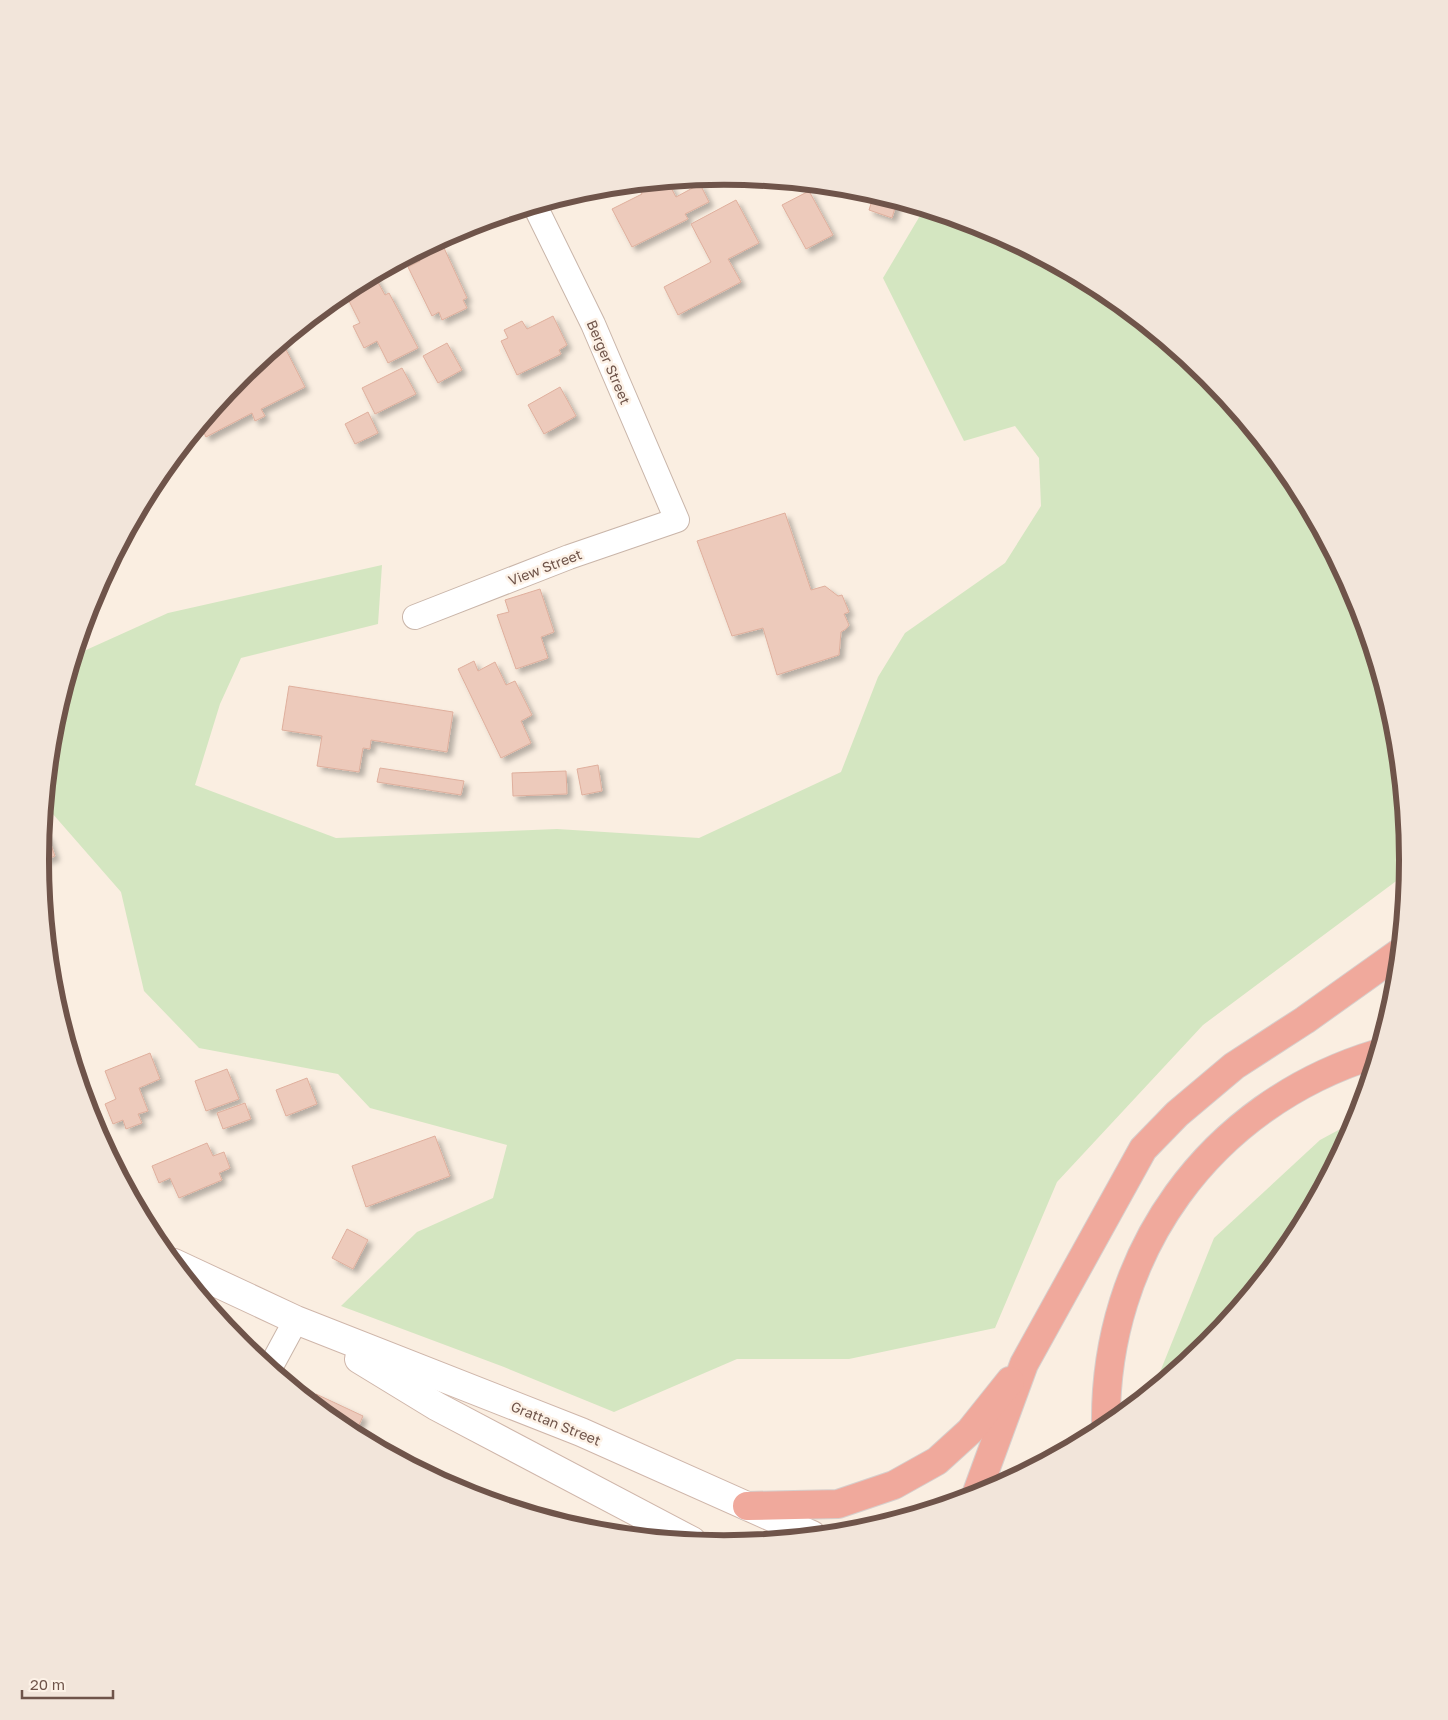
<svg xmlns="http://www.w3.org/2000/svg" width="1448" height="1720" font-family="'Golos Text',sans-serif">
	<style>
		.green { fill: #d4e6c1 }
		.building { fill: #edcabb; stroke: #dfaf9d; filter: url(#shadow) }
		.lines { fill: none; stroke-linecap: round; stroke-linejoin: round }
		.minor-casing { stroke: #c9b5a9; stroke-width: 26 }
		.secondary-casing { stroke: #cfb6aa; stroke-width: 30 }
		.motorway-casing { stroke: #d7cfcc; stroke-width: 30 }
		.minor { stroke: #fff; stroke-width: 24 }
		.secondary { stroke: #fff; stroke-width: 28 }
		.motorway { stroke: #f0a99c; stroke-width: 28 }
		.labels { text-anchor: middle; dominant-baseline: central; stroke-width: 5; stroke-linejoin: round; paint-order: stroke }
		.street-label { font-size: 14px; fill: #6f544a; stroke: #fdf2e7 }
		.rim { fill: none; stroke: #6f544a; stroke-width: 6 }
	</style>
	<defs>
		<filter id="shadow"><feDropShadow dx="4.5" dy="4.5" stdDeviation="2.5" flood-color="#0004"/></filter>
	</defs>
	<rect width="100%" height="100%" fill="#faeee1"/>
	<g class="green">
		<polygon points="924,209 986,228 1104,291 1208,377 1293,480 1356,599 1395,727 1408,860 1407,873 1203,1025 1057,1182 995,1328 849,1359 737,1359 614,1412 504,1367 341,1306 417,1232 493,1198 507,1145 370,1108 338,1074 199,1048 144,991 121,892 45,805 53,726 75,655 168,613 382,565 378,624 241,658 220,704 195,785 336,838 557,829 699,838 841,772 878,677 905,633 1005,563 1041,506 1039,458 1015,426 964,441 883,278"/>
		<polygon points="1357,1120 1293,1240 1207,1344 1160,1382 1160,1372 1214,1238 1320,1140"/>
	</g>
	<g class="building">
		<polygon points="668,182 676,197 700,184 709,202 685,214 688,219 632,247 612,209 642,194 639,188 648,183"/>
		<polygon points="809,191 833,235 806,249 782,205"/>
		<polygon points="874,194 897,201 892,218 869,210"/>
		<polygon points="736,200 759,243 728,259 741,282 678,315 664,287 711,262 691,224"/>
		<polygon points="433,244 437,251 444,248 467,298 463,300 467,308 442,320 439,312 432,316 408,267 420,261 416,253"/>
		<polygon points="374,275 385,295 389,293 418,348 388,363 377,341 364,348 353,326 360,323 344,291"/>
		<polygon points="553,316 567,345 559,350 561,354 517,375 501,341 508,338 504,330 522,321 527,329"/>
		<polygon points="282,342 305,387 261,409 265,416 255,421 252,413 206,437 200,425 241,376"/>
		<polygon points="447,343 462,370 438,383 423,356"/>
		<polygon points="402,368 416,394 375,414 362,388"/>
		<polygon points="560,387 576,416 544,434 528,405"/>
		<polygon points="368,412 378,433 355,444 345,424"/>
		<polygon points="785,513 811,590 825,586 838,596 842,595 849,612 844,614 849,625 846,629 841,632 839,655 777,675 763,628 732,636 697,541"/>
		<polygon points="540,589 554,632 541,637 548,658 516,669 497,615 509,612 505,600"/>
		<polygon points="474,661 478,671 495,662 506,685 515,681 532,715 521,721 531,743 501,758 458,669"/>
		<polygon points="289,686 453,712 447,752 371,740 370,749 363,748 359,772 317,766 322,736 282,730"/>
		<polygon points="598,765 602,791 582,795 577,769"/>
		<polygon points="380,768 464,781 461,795 377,782"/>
		<polygon points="566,771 567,794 513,796 512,773"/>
		<polygon points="47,834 55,856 40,862 42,836"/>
		<polygon points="150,1053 160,1079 139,1088 148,1111 138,1114 142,1123 126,1129 123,1120 113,1124 105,1104 116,1099 105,1071"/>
		<polygon points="227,1069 239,1099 206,1111 195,1081"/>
		<polygon points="307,1078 317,1104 286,1116 276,1090"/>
		<polygon points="245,1103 251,1119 223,1129 217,1113"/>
		<polygon points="435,1136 450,1176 366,1207 352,1166"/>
		<polygon points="207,1143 213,1156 224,1152 230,1168 219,1173 222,1180 179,1198 170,1178 159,1183 152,1166"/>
		<polygon points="347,1229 368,1240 353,1269 332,1258"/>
		<polygon points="316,1394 363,1416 355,1434 344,1429 312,1402"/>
	</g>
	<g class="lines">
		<defs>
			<g id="minor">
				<polyline points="415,617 569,557 677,520 593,324 535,206"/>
				<polyline points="270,1368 296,1320"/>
			</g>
			<g id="secondary">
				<polyline points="174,1263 296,1320 581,1432 812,1535"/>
				<polyline points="359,1359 436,1406 692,1541"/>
			</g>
			<g id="motorway">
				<path d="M1106 1427C1103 1253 1210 1105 1376 1054"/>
				<polyline points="976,1495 1024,1364 1143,1149 1177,1114 1234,1066 1305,1020 1399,953"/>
				<polyline points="747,1506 838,1504 894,1485 937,1461 970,1431 1010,1381"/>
			</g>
		</defs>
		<use href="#minor" class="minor-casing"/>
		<use href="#secondary" class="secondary-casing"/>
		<use href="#motorway" class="motorway-casing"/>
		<use href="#minor" class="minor"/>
		<use href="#secondary" class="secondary"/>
		<use href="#motorway" class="motorway"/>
	</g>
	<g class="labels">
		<g class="street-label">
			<text transform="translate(609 362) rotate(67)">Berger Street</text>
			<text transform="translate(545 567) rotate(-21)">View Street</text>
			<text transform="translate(556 1423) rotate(22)">Grattan Street</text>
		</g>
	</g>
	<path d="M0 0H1448V1720H0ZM49 860a675 675 0 1 1 1350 0a675 675 0 1 1-1350 0Z" fill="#f2e5da" fill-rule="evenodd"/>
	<path class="rim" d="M49 860a675 675 0 1 1 1350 0a675 675 0 1 1-1350 0Z"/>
	<path d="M22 1690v8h91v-8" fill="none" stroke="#6f544a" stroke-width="2.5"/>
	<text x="30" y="1690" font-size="15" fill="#6f544a" stroke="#fdf2e7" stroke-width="4" paint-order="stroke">20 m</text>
</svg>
